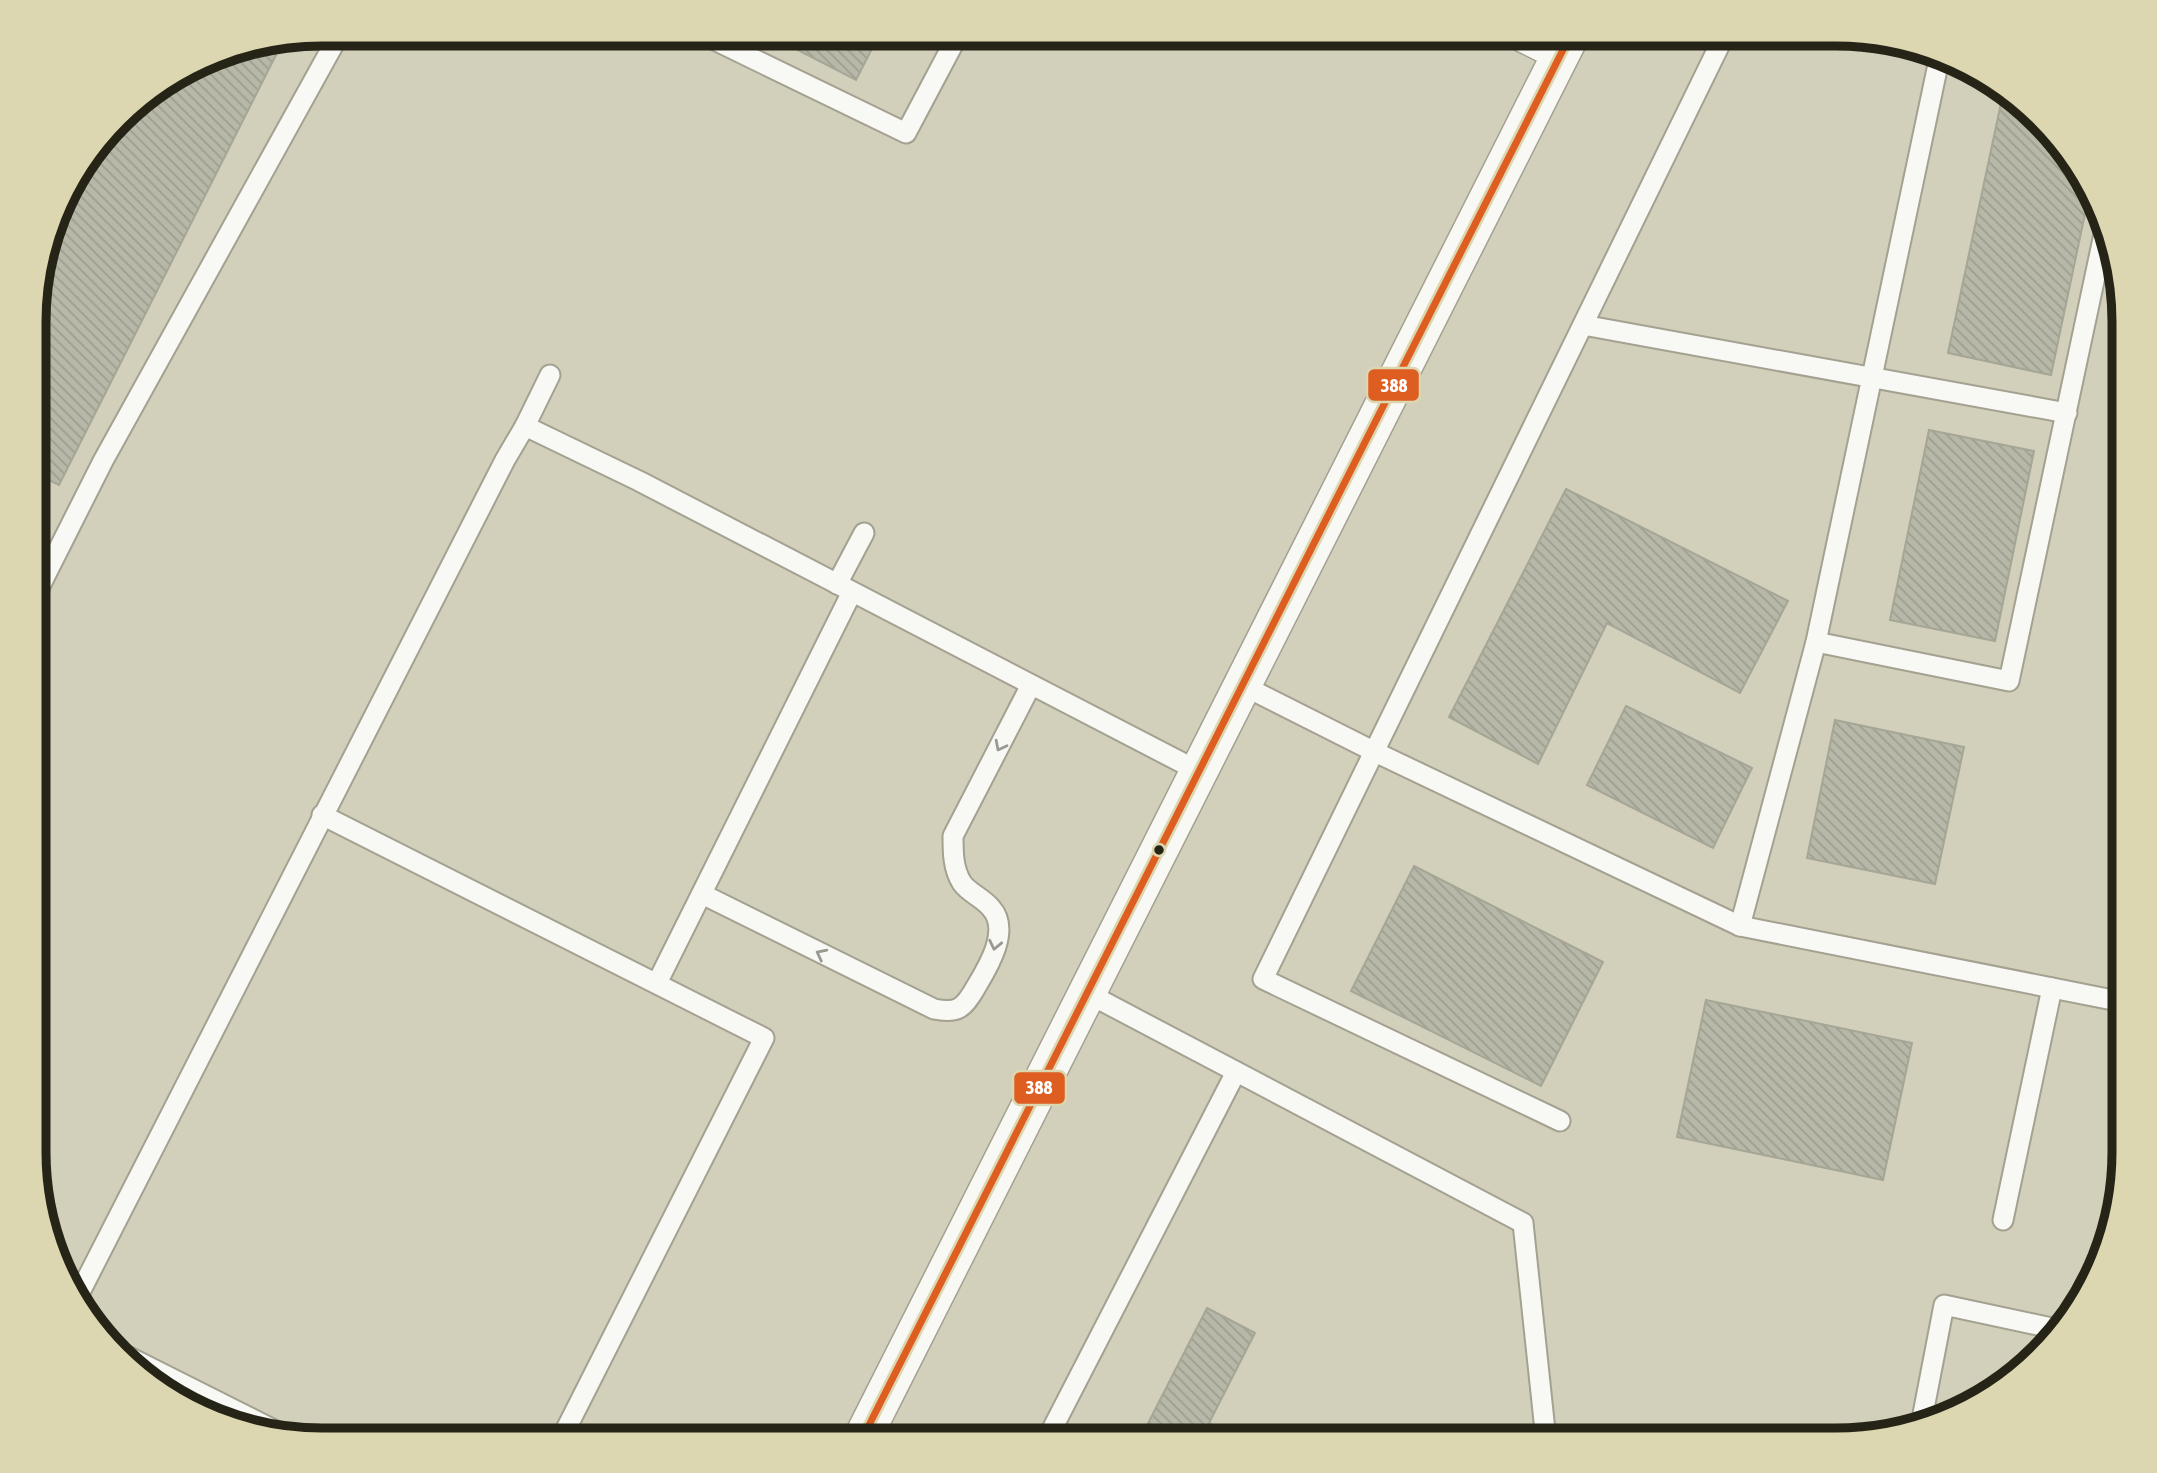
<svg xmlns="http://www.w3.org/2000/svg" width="2157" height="1473" font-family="'Asap Condensed',sans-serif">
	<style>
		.building { fill: url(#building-back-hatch); stroke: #a5a696; stroke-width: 2 }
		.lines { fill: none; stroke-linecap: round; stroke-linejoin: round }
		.service-casing { stroke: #a4a191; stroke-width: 23 }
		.minor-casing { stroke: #a4a191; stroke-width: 40 }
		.service { stroke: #f8f8f5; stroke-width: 19 }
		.minor { stroke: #f8f8f5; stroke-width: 37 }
		.bus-1-casing { stroke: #dcd7b1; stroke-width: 12 }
		.bus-1 { stroke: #de5e21; stroke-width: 7 }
		.oneway { stroke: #9a9991 }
		.bus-dot { fill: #262416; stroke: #dcd7b1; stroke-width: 2.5 }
		.rim { fill: none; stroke: #262416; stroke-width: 9 }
		.line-badge { stroke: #dcd7b1; stroke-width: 2.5 }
		.badge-label { font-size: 19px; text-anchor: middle; font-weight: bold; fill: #fff }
	</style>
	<defs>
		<pattern id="building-back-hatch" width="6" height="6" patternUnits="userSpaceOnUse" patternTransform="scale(1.75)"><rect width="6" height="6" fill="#b7b8a8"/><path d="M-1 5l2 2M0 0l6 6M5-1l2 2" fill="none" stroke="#9d9e90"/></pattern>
	</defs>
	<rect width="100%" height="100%" fill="#d2cfbb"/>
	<g class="building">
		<polygon points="765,33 880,33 856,80"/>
		<polygon points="283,41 59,485 36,474 36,285 63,194 131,105 212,55"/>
		<polygon points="2004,89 2010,93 2090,190 2051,375 1948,353"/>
		<polygon points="1929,430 2034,451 1995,641 1890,620"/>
		<polygon points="1566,489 1788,601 1740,693 1607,623 1538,764 1449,717"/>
		<polygon points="1626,706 1752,768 1713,848 1587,785"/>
		<polygon points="1835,720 1964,747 1935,884 1807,858"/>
		<polygon points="1414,866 1603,962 1541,1086 1351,991"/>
		<polygon points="1706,1000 1912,1043 1883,1180 1677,1137"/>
		<polygon points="1207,1308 1255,1333 1209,1423 1242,1440 1140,1439"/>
	</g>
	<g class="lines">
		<defs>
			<g id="service">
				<polyline points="700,33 906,133 959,33"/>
				<polyline points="1583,325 2067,413"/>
				<polyline points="525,426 550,375"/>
				<polyline points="837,584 864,533"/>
				<polyline points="36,594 103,461 340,33"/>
				<polyline points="1816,642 2009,681 2104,234"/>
				<polyline points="1242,685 1375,752 1740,926 2123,1002"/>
				<polyline points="322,815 764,1038 561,1439"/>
				<path d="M702 894 934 1009C958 1014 964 1008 976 987 988 967 1011 930 991 908 983 898 969 893 962 883 953 869 953 852 953 836L1031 685"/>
				<polyline points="1740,926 1816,642 1940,55"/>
				<polyline points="657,983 852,592"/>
				<polyline points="1087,993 1523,1223 1546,1440"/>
				<polyline points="1560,1121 1263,979 1725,34"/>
				<polyline points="2003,1220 2052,988"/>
				<polyline points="76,1300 505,460 525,426 639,481 1198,771"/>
				<polyline points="123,1354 284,1435"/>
				<polyline points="1922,1419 1944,1305 2061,1330"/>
				<polyline points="1047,1439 1236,1072"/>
			</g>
			<g id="minor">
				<polyline points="1525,34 1561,52"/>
				<polyline points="862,1439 1571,34"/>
			</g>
		</defs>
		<use href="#service" class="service-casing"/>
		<use href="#minor" class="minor-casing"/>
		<use href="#service" class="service"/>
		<use href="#minor" class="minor"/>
		<defs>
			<polyline id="bus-1" points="862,1439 1571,34"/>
		</defs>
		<use href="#bus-1" class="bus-1-casing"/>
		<use href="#bus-1" class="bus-1"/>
	</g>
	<defs><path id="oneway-chevron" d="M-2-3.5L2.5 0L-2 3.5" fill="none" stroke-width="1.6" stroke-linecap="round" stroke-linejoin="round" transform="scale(1.75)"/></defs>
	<g class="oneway">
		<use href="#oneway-chevron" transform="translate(1000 746) rotate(117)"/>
		<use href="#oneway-chevron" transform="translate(995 945) rotate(102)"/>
		<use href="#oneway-chevron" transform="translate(821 954) rotate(-153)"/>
	</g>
	<circle class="bus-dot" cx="1159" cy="850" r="6"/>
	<path d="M0 0H2157V1473H0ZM322 46H1836A276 276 0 0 1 2112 322V1152A276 276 0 0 1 1836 1428H322A276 276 0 0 1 46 1152V322A276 276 0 0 1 322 46Z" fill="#dcd7b1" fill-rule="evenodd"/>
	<path class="rim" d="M322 46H1836A276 276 0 0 1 2112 322V1152A276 276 0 0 1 1836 1428H322A276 276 0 0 1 46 1152V322A276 276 0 0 1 322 46Z"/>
	<g class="line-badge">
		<rect x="1367" y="368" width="53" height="34" rx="7" fill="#de5e21"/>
		<rect x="1013" y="1071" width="53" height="34" rx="7" fill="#de5e21"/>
	</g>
	<g class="badge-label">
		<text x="1394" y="392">388</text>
		<text x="1039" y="1094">388</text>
	</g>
</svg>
